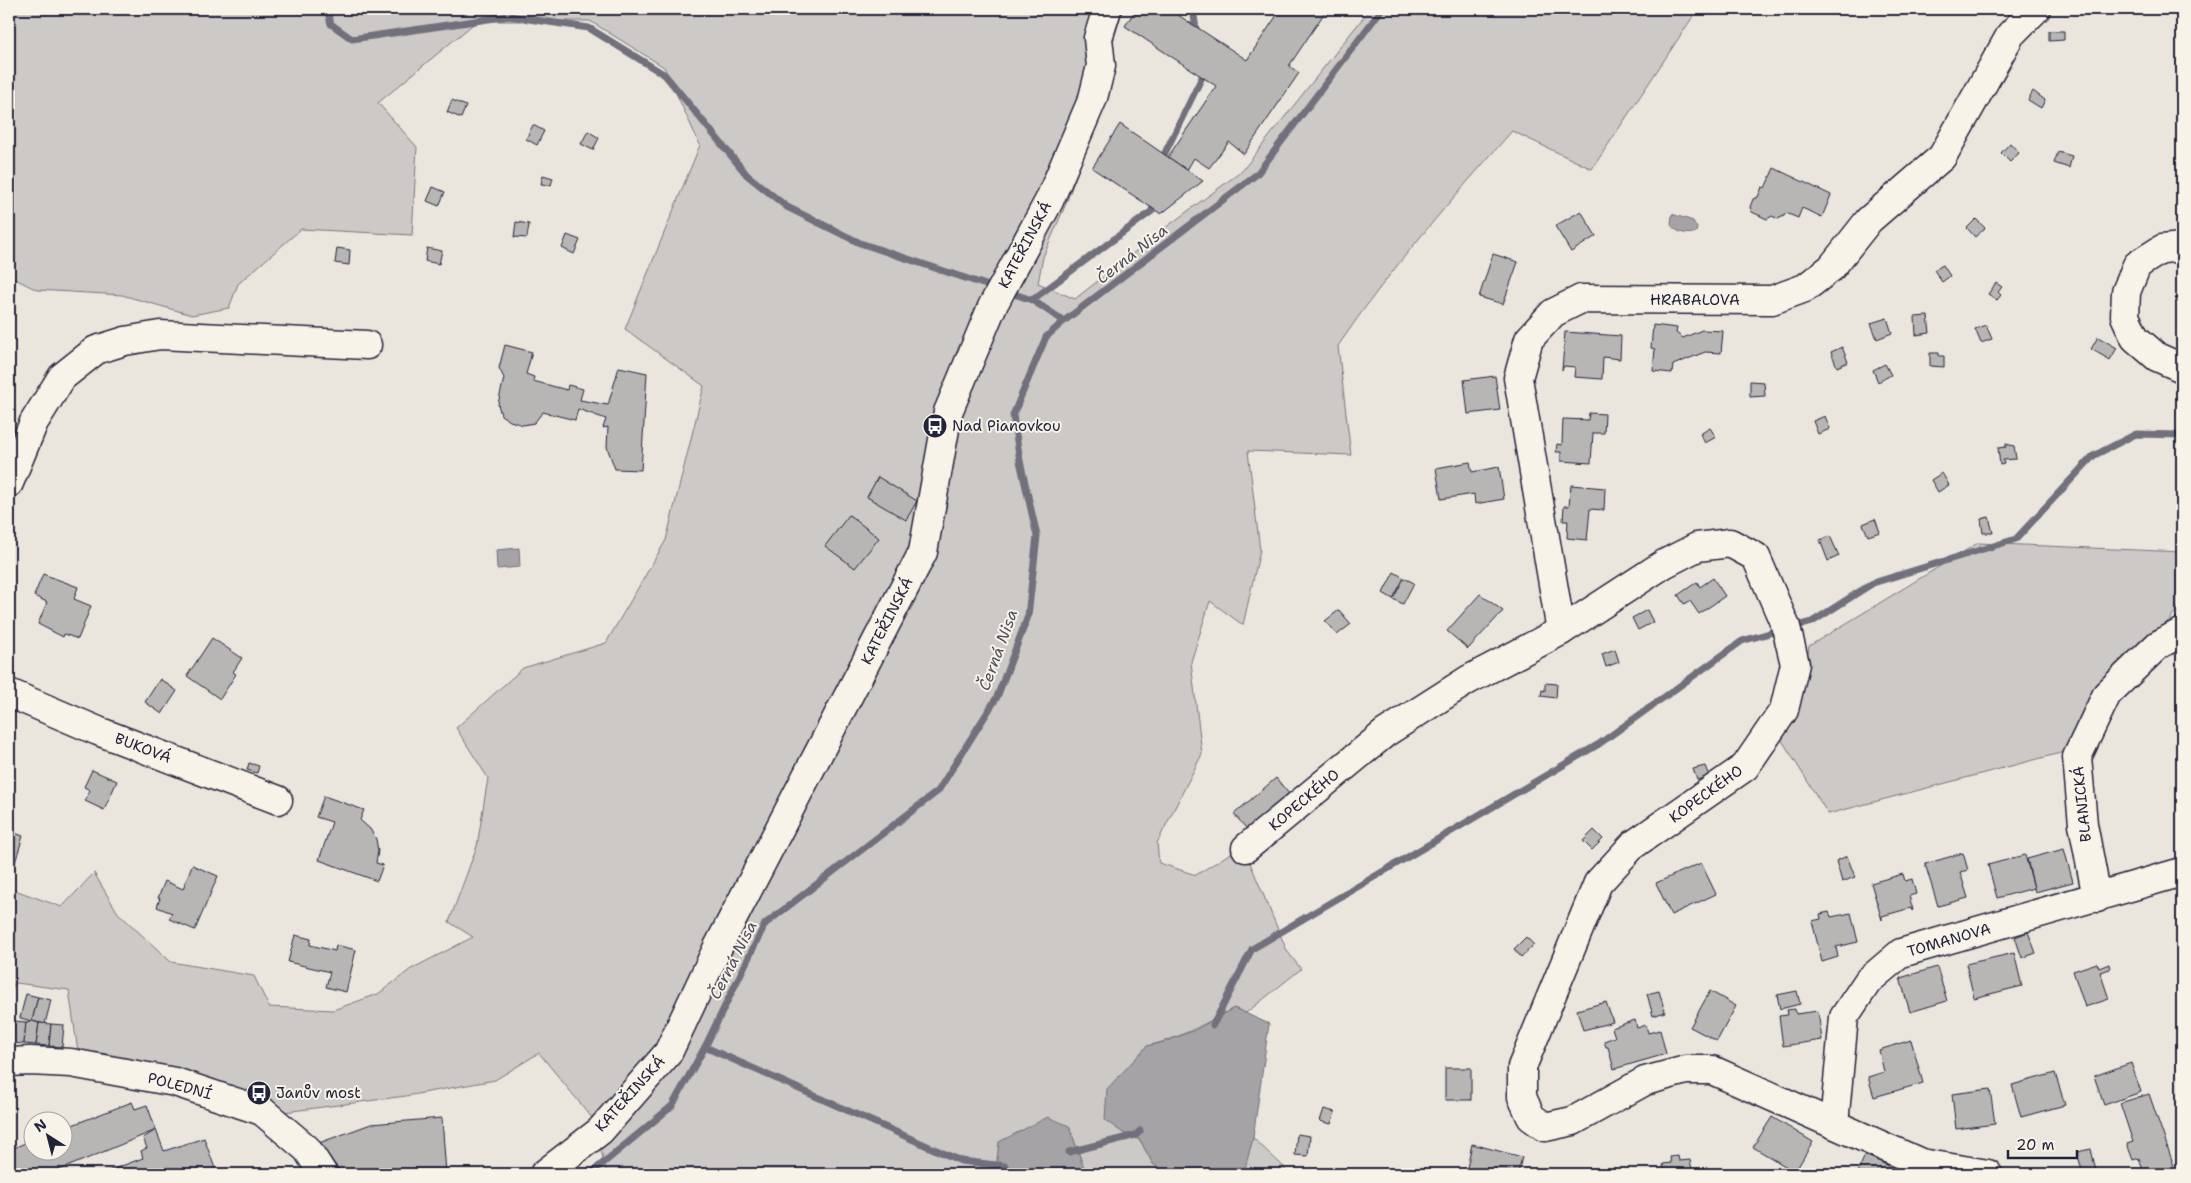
<svg xmlns="http://www.w3.org/2000/svg" width="2191" height="1183" font-family="'Shantell Sans',sans-serif">
	<style>
		.green { fill: #cdc9c6; stroke: #787680 }
		.water { fill: #a6a3a6; stroke: #716f7b }
		.lines { fill: none; stroke-linecap: round; stroke-linejoin: round }
		.stream { stroke: #716f7b; stroke-width: 7 }
		.building { fill: #b8b6b5; stroke: #22223b }
		.minor-casing { stroke: #22223b; stroke-width: 31 }
		.minor { stroke: #f7f3e8; stroke-width: 28 }
		.labels { text-anchor: middle; dominant-baseline: central; stroke-width: 4; stroke-linejoin: round; paint-order: stroke }
		.street-label { font-size: 15px; fill: #22223b; stroke: #f7f3e8 }
		.poi-label { font-size: 15px; fill: #22223b; stroke: #f7f3e8; text-anchor: start }
		.water-label { font-size: 16px; font-style: italic; fill: #504f60; stroke: #f7f3e8 }
	</style>
	<rect width="100%" height="100%" fill="#eae6de"/>
	<filter id="ink" filterUnits="userSpaceOnUse"><feTurbulence type="fractalNoise" baseFrequency=".02" numOctaves="2"/><feDisplacementMap in="SourceGraphic" scale="10" xChannelSelector="R" yChannelSelector="G"/><feConvolveMatrix kernelMatrix="1 2 1 2 8 2 1 2 1" color-interpolation-filters="sRGB"/></filter>
	<g filter="url(#ink)">
		<g class="green">
			<path d="M9 9H1123L1113 42 1101 108 1065 206 1043 257 1038 283 1075 299 1169 225 1242 171 1370 9H1698L1592 169 1512 131C1451 200 1389 270 1338 346L1351 455 1248 451 1260 550 1243 625 1210 601 1191 662 1202 754 1157 843 1159 863 1196 875 1250 841 1248 858 1287 951 1301 969 1246 1013 1234 1008C1206 1023 1179 1039 1147 1046L1123 1133 1140 1140 1153 1164 1169 1174H1086L1069 1126 996 1168 999 1174H607L593 1119 539 1053 495 1080 406 1096 285 1112 231 1091 192 1073 105 1054 78 1052 69 990 16 983 9 991V888L62 907 94 873 118 913 171 962 254 976 269 1007 333 1010 378 994 411 969 473 937 449 922 477 846 488 778 456 728 523 668 606 643 666 540 704 386 625 329 700 145 664 67 590 21H477L378 103 417 147 412 235 301 229 238 284 229 308 192 315 122 295 37 290 9 276Z"/>
			<polygon points="1978,543 2182,552 2182,603 2068,751 1828,814 1778,734 1802,694 1809,646"/>
			<polygon points="1253,1138 1285,1168 1285,1174 1242,1174"/>
		</g>
		<g class="water">
			<path d="M1672 214 1693 221 1697 228 1696 232C1687 236 1676 232 1671 225Z"/>
			<polygon points="519,548 520,567 497,569 496,550"/>
			<polygon points="1234,1008 1269,1024 1253,1138 1244,1172 1242,1174 1169,1174 1153,1164 1140,1140 1123,1133 1105,1120 1107,1089 1147,1046 1164,1042 1195,1030"/>
			<polygon points="1048,1117 1069,1126 1086,1174 999,1174 996,1168 999,1142"/>
		</g>
		<g class="lines">
			<g class="stream">
				<polyline points="327,9 331,24 352,39 509,16 589,28 665,75 747,175 787,207 860,243 995,288"/>
				<polyline points="1193,9 1197,36"/>
				<polyline points="1160,163 1203,75 1202,68"/>
				<polyline points="1008,292 1032,300 1064,321"/>
				<polyline points="1032,300 1152,211 1154,200"/>
				<polyline points="1790,628 1812,622 1873,583 2016,539 2093,456 2136,434 2182,435"/>
				<polyline points="1213,1025 1252,949 1599,744 1742,641 1780,630"/>
				<polyline points="705,1047 961,1161 1005,1166"/>
				<polyline points="1069,1152 1136,1135 1140,1131"/>
				<polyline points="590,1174 672,1106 705,1047 765,924 938,791 997,697 1028,616 1037,536 1020,461 1013,415 1046,337 1064,321 1257,174 1382,9"/>
			</g>
		</g>
		<g class="building">
			<polygon points="1136,9 1178,9 1175,13 1247,60 1281,9 1327,9 1289,66 1299,73 1244,154 1229,142 1209,168 1194,158 1187,170 1168,157 1216,86 1125,26"/>
			<polygon points="2049,31 2064,31 2064,40 2049,41"/>
			<polygon points="2033,91 2045,100 2041,108 2028,100"/>
			<polygon points="452,100 466,106 461,118 447,112"/>
			<polygon points="1120,124 1168,157 1203,181 1161,214 1092,168"/>
			<polygon points="533,125 544,131 537,145 526,139"/>
			<polygon points="588,131 599,138 593,150 581,144"/>
			<polygon points="2010,143 2019,153 2010,162 2001,153"/>
			<polygon points="2058,152 2072,156 2069,168 2054,163"/>
			<polygon points="1774,168 1831,195 1822,217 1802,208 1798,218 1786,213 1784,216 1778,219 1772,216 1767,219 1752,212 1750,207 1753,199 1758,197 1762,187 1765,188"/>
			<polygon points="543,175 553,178 551,185 541,184"/>
			<polygon points="433,187 445,192 439,206 427,201"/>
			<polygon points="1581,211 1596,236 1571,252 1555,226"/>
			<polygon points="1976,219 1985,228 1975,237 1967,228"/>
			<polygon points="516,222 529,224 527,238 514,237"/>
			<polygon points="567,235 580,240 574,254 562,248"/>
			<polygon points="337,248 350,250 349,265 335,263"/>
			<polygon points="427,248 442,251 439,264 425,261"/>
			<polygon points="1493,254 1518,262 1503,304 1479,297"/>
			<polygon points="1943,265 1950,276 1942,282 1934,270"/>
			<polygon points="1996,283 2002,287 1998,292 2001,295 1997,300 1988,294"/>
			<polygon points="1928,316 1930,333 1916,335 1915,317"/>
			<polygon points="1887,318 1892,333 1877,339 1871,323"/>
			<polygon points="1653,325 1677,328 1676,333 1683,338 1702,330 1723,331 1721,353 1705,352 1673,365 1672,373 1653,371 1655,349 1651,348"/>
			<polygon points="1986,325 1992,339 1981,343 1975,329"/>
			<polygon points="1565,332 1621,336 1620,359 1603,357 1602,379 1574,377 1575,367 1564,366 1562,370"/>
			<polygon points="2098,337 2117,348 2110,360 2091,349"/>
			<polygon points="505,345 532,352 526,374 534,377 533,381 567,390 568,385 583,389 580,400 608,405 619,367 647,373 641,470 615,469 607,447 608,427 603,428 606,419 578,409 575,420 543,412 534,423 523,425 510,421 501,415 498,404 504,378 499,368"/>
			<polygon points="1842,347 1848,362 1837,367 1831,352"/>
			<polygon points="1930,353 1939,353 1939,356 1944,356 1944,367 1930,366"/>
			<polygon points="1885,364 1891,375 1878,382 1873,370"/>
			<polygon points="1495,376 1500,410 1468,414 1464,380"/>
			<polygon points="1750,381 1764,382 1765,396 1750,397"/>
			<polygon points="1589,413 1605,414 1604,433 1593,433 1591,463 1561,461 1561,452 1556,452 1557,444 1562,445 1563,419 1588,420"/>
			<polygon points="1825,416 1830,429 1818,434 1813,421"/>
			<polygon points="1710,428 1716,437 1705,443 1700,434"/>
			<polygon points="2006,444 2014,446 2016,459 2003,460 2004,464 2000,465 1998,448 2006,447"/>
			<polygon points="1470,462 1472,472 1499,467 1504,499 1475,504 1474,494 1441,499 1436,468"/>
			<polygon points="1942,473 1949,485 1938,492 1931,480"/>
			<polygon points="878,477 917,501 906,520 867,497"/>
			<polygon points="1571,485 1605,488 1604,510 1590,509 1587,540 1567,538 1568,521 1563,521 1564,506 1569,506"/>
			<polygon points="849,515 879,538 855,568 825,546"/>
			<polygon points="1989,517 1993,533 1983,533 1981,519"/>
			<polygon points="1875,519 1880,532 1868,536 1863,524"/>
			<polygon points="1830,536 1839,556 1828,561 1820,540"/>
			<polygon points="1394,572 1404,578 1393,599 1383,593"/>
			<polygon points="43,574 78,587 74,599 91,606 78,639 64,634 63,637 38,624 47,602 34,596"/>
			<polygon points="1404,578 1414,583 1403,604 1393,599"/>
			<polygon points="1713,578 1725,596 1699,614 1690,601 1684,604 1678,595 1697,582 1700,587"/>
			<polygon points="1480,594 1503,611 1468,649 1447,631"/>
			<polygon points="1339,610 1351,624 1337,635 1325,621"/>
			<polygon points="1647,610 1653,622 1638,630 1632,618"/>
			<polygon points="212,638 242,658 233,672 236,674 220,699 187,676"/>
			<polygon points="1615,649 1619,662 1606,667 1602,654"/>
			<polygon points="160,679 177,691 162,714 145,702"/>
			<polygon points="1545,683 1557,684 1556,698 1541,696 1542,690 1545,691"/>
			<polygon points="249,763 259,766 257,773 247,770"/>
			<polygon points="1705,766 1709,776 1697,780 1693,769"/>
			<polygon points="92,770 117,781 104,810 85,801 90,790 84,787"/>
			<polygon points="1276,778 1293,799 1252,835 1234,814"/>
			<polygon points="324,796 364,810 360,820 370,829 376,839 378,851 376,863 383,865 377,881 319,860 332,822 316,817"/>
			<polygon points="1594,830 1603,839 1592,850 1583,841"/>
			<polygon points="9,831 23,836 12,873 9,872"/>
			<polygon points="2064,849 2073,882 2035,892 2027,859"/>
			<polygon points="1963,853 1968,870 1960,872 1968,898 1938,906 1925,864"/>
			<polygon points="2025,855 2034,888 1997,898 1988,865"/>
			<polygon points="1847,856 1855,877 1842,882 1836,861"/>
			<polygon points="1701,863 1716,894 1671,915 1656,883"/>
			<polygon points="192,865 218,876 195,930 169,919 172,913 157,907 160,898 158,898 165,881 183,889"/>
			<polygon points="1903,874 1905,881 1912,879 1916,894 1909,896 1913,910 1912,911 1911,908 1882,916 1882,920 1871,883"/>
			<polygon points="1829,912 1831,917 1851,913 1858,942 1836,947 1838,957 1822,962 1812,921 1821,919 1820,914"/>
			<polygon points="2028,932 2036,953 2022,958 2015,937"/>
			<polygon points="295,935 311,939 310,945 335,951 336,945 356,950 346,992 326,987 330,972 288,962"/>
			<polygon points="1526,937 1534,945 1521,957 1514,949"/>
			<polygon points="2014,953 2022,986 1974,998 1966,964"/>
			<polygon points="2097,963 2099,968 2109,964 2110,969 2100,972 2109,999 2085,1007 2073,971"/>
			<polygon points="1937,967 1947,1001 1910,1012 1900,978"/>
			<polygon points="1659,991 1665,1012 1653,1016 1647,994"/>
			<polygon points="1710,991 1736,1006 1717,1041 1690,1027"/>
			<polygon points="1797,991 1800,1004 1780,1009 1777,995"/>
			<polygon points="26,994 38,997 32,1021 20,1018"/>
			<polygon points="38,997 51,1000 45,1024 32,1021"/>
			<polygon points="1606,1002 1613,1022 1583,1030 1577,1010"/>
			<polygon points="1795,1009 1796,1014 1818,1011 1822,1040 1783,1046 1779,1016 1788,1015 1787,1010"/>
			<polygon points="1635,1020 1637,1028 1646,1025 1648,1033 1660,1030 1666,1054 1614,1069 1608,1047 1606,1047 1604,1041 1615,1037 1612,1028"/>
			<polygon points="9,1021 14,1021 12,1043 9,1043"/>
			<polygon points="14,1021 26,1022 24,1044 12,1043"/>
			<polygon points="32,1021 39,1023 36,1045 24,1044 26,1022"/>
			<polygon points="39,1023 51,1024 49,1046 36,1045"/>
			<polygon points="51,1024 64,1025 62,1047 49,1046"/>
			<polygon points="1911,1040 1923,1083 1874,1097 1868,1077 1884,1072 1879,1050"/>
			<polygon points="2131,1063 2141,1092 2104,1105 2094,1076"/>
			<rect x="1445" y="1068" width="26" height="32"/>
			<polygon points="2055,1073 2065,1105 2021,1117 2012,1085"/>
			<polygon points="1990,1089 1995,1124 1956,1129 1952,1094"/>
			<polygon points="2149,1094 2174,1166 2151,1174 2144,1174 2139,1158 2133,1160 2127,1144 2133,1142 2120,1103"/>
			<polygon points="132,1102 135,1109 147,1105 156,1130 50,1174 24,1174 14,1169 9,1157 9,1150 32,1140 32,1150 62,1150 62,1129"/>
			<polygon points="1324,1109 1335,1112 1331,1124 1320,1121"/>
			<polygon points="1772,1117 1813,1142 1795,1172 1753,1147"/>
			<polygon points="442,1118 446,1174 342,1174 319,1143 371,1124"/>
			<polygon points="156,1130 164,1151 204,1138 217,1174 100,1174 143,1158 141,1151 147,1148 143,1138"/>
			<polygon points="1297,1134 1310,1136 1308,1156 1295,1155"/>
			<polygon points="1472,1144 1522,1157 1518,1174 1505,1174 1489,1171 1488,1174 1466,1173"/>
			<polygon points="2091,1149 2096,1171 2083,1174 2077,1152"/>
			<polygon points="1865,1155 1895,1169 1893,1174 1857,1174"/>
			<polygon points="1678,1156 1679,1161 1690,1160 1693,1174 1665,1174 1663,1164 1671,1163 1670,1157"/>
		</g>
		<g class="lines">
			<defs>
				<g id="minor">
					<polyline points="2182,247 2162,249 2137,265 2126,292 2125,316 2135,338 2157,357 2182,368"/>
					<polyline points="9,483 34,422 62,377 96,350 125,341 160,335 367,345"/>
					<polyline points="1561,631 1518,378 1529,339 1553,313 1581,299 1772,300 1805,288 1831,268 1869,220 1942,157 2011,34 2036,9"/>
					<polyline points="9,693 98,731 278,800"/>
					<polyline points="1246,848 1385,733 1468,680 1561,631 1664,564 1697,547 1730,543 1756,557 1786,627 1795,664 1784,710 1745,767 1633,845 1598,883 1522,1067 1522,1097 1531,1117 1545,1127 1573,1121 1645,1081 1686,1070 1712,1070 1921,1163 1988,1174"/>
					<polyline points="2097,898 2083,824 2077,757 2107,694 2158,645 2182,632"/>
					<polyline points="9,1062 30,1061 71,1063 175,1082 262,1111 307,1149 323,1174"/>
					<polyline points="1834,1124 1844,1017 1868,981 1901,953 2182,872"/>
					<polyline points="544,1174 600,1131 668,1053 717,949 923,552 948,412 992,307 1049,201 1093,98 1101,66 1098,38 1107,9"/>
				</g>
			</defs>
			<use href="#minor" class="minor-casing"/>
			<use href="#minor" class="minor"/>
		</g>
	</g>
	<defs>
		<symbol id="bus-disc" viewBox="-11 -11 22 22"><circle r="9.5" fill="#22223b" stroke="#f7f3e8"/><path d="M-5-6H5V4H4V6H2V4H-2V6H-4V4H-5ZM-3.5-4V0h7V-4ZM-3.5 1.2v1.5H-2V1.2ZM2 1.2v1.5H3.5V1.2Z" fill="#fff"/></symbol>
	</defs>
	<g fill-rule="evenodd">
		<use href="#bus-disc" x="921" y="412" width="28" height="28"/>
		<use href="#bus-disc" x="245" y="1079" width="28" height="28"/>
	</g>
	<g class="labels">
		<g class="street-label">
			<text transform="translate(1025 245) rotate(-62)">KATEŘINSKÁ</text>
			<text x="1695" y="300">HRABALOVA</text>
			<text transform="translate(887 621) rotate(-63)">KATEŘINSKÁ</text>
			<text transform="translate(143 748) rotate(21)">BUKOVÁ</text>
			<text transform="translate(1706 794) rotate(-36)">KOPECKÉHO</text>
			<text transform="translate(1304 800) rotate(-40)">KOPECKÉHO</text>
			<text transform="translate(2082 804) rotate(-96)">BLANICKÁ</text>
			<text transform="translate(1949 940) rotate(-16)">TOMANOVA</text>
			<text transform="translate(180 1086) rotate(15)">POLEDNÍ</text>
			<text transform="translate(630 1094) rotate(-48)">KATEŘINSKÁ</text>
		</g>
		<g class="poi-label">
			<text x="952" y="426">Nad Pianovkou</text>
			<text x="276" y="1093">Janův most</text>
		</g>
		<g class="water-label">
			<text transform="translate(1132 254) rotate(-38)">Černá Nisa</text>
			<text transform="translate(998 650) rotate(-70)">Černá Nisa</text>
			<text transform="translate(733 960) rotate(-63)">Černá Nisa</text>
		</g>
	</g>
	<rect width="2191" height="1183" fill="none" stroke="#f7f3e8" stroke-width="30"/>
	<rect x="15" y="15" width="2161" height="1153" fill="none" stroke="#22223b" stroke-width="2" filter="url(#ink)"/>
	<g transform="translate(48 1136) rotate(324)"><circle r="24" fill="#f7f3e8" stroke="#a29fa3"/>
	<path d="M0-4L9 19L0 12L-9 19Z" fill="#22223b"/>
	<text y="-8" font-size="14" font-weight="bold" text-anchor="middle" fill="#22223b">N</text>
	</g>
	<path d="M2008 1150v8h69v-8" fill="none" stroke="#22223b" stroke-width="2.5"/>
	<text x="2016" y="1150" font-size="15" fill="#22223b" stroke="#f7f3e8" stroke-width="4" paint-order="stroke">20 m</text>
</svg>
